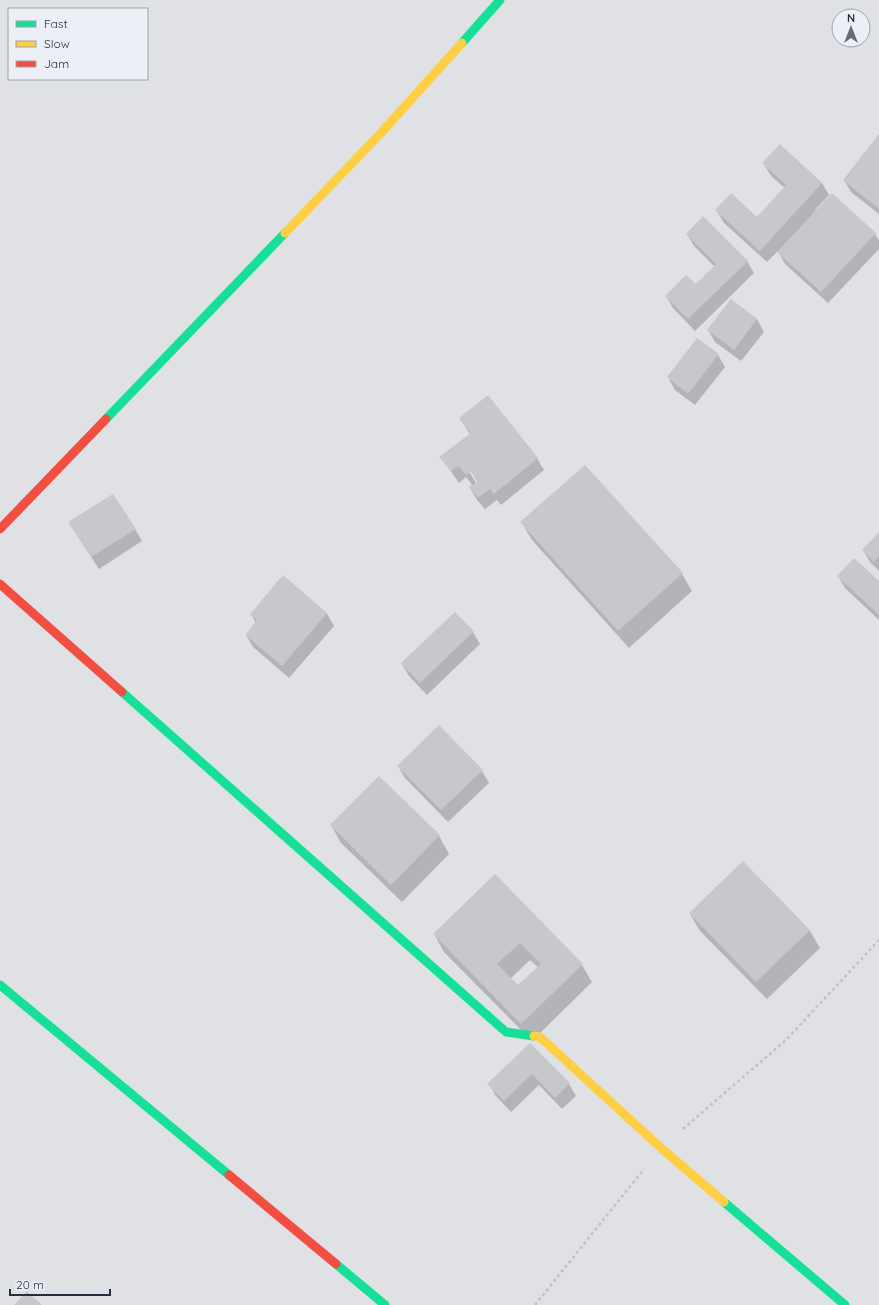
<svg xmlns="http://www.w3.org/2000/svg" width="879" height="1305" font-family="Quicksand,sans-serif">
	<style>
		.shadow { fill: #0003; fill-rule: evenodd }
		.building { fill: #c6c8cc; fill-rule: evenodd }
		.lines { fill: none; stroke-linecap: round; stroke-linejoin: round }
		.path { stroke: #c1c2c7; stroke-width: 2.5; stroke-dasharray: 3 3; stroke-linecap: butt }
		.fast { stroke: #16e098; stroke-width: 9 }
		.slow { stroke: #ffcf43; stroke-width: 9 }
		.jam { stroke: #f24e42; stroke-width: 9 }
	</style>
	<rect width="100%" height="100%" fill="#e0e1e5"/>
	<g class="shadow">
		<polygon points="879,136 879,214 851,192 844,180"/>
		<polygon points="780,145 822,183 829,195 815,210 875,234 879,241 879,249 828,303 785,264 778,251 767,262 724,223 717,211 757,218 785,188 771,176 764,164"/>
		<polygon points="687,234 747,261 754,273 695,331 673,308 666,296 696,286 715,267 694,246"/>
		<polygon points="731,300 757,319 764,332 741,361 715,342 708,330"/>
		<polygon points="718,355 725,367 695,405 675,390 668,377"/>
		<path d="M460 419 537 458 544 470 501 505 497 500 485 509 477 500 470 488 473 486 466 477 459 483 441 457 470 434ZM469 467 478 483H476L467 468Z"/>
		<polygon points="522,523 682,574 692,591 629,648 532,540"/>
		<polygon points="135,529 142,541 99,569 77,535"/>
		<polygon points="879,533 879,571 870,562 863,550"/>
		<polygon points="838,576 879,582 879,620 845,588"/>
		<polygon points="283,577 327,614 334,626 289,678 253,647 246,635 256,623 251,614"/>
		<polygon points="473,632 480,644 427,695 409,676 402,664"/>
		<polygon points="398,766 482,771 489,783 448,822 405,778"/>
		<polygon points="379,777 439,836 449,854 402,902 341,843 331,825"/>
		<polygon points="743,862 810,931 820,948 767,999 700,931 690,914"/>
		<path d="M495 875 582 965 592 982 532 1041 444 952 434 934ZM530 960 538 967 518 987 510 979Z"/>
		<polygon points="530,1044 569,1084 576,1096 562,1109 539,1085 511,1112 496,1096 489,1084"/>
	</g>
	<g class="building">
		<polygon points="879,134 879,209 843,180"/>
		<polygon points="780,144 822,183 760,251 715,210 731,193 757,217 786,185 762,163"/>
		<polygon points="832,193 876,233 821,292 777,252"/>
		<polygon points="703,216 748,261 688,319 665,296 686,275 696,284 716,264 686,234"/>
		<polygon points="731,299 757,319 734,350 707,330"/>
		<polygon points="697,338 719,354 688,394 667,377"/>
		<polygon points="488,395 538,458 494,494 490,489 478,498 469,487 478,481 471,472 466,475 459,466 451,471 439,457 471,433 459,418"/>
		<polygon points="585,465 683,573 618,631 520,522"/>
		<polygon points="113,494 136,529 91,557 68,522"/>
		<polygon points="879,532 879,556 874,562 862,550"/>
		<polygon points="854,558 879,581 879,615 837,576"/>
		<polygon points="283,575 327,613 282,666 245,635 257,620 250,614"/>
		<polygon points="455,612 474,631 420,683 401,663"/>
		<polygon points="439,725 483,770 441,810 397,766"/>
		<polygon points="379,776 440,835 391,885 330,825"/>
		<polygon points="743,861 810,930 756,982 689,913"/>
		<path d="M495 874 583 964 521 1024 433 934ZM520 943 541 964 518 985 497 964Z"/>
		<polygon points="530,1043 570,1083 555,1098 532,1074 504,1101 487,1084"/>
		<polygon points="27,1291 42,1305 14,1305"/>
	</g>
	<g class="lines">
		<g class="path">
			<polyline points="683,1129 786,1040 879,940"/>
			<polyline points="535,1305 644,1169"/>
		</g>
		<g class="fast">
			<polyline points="462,43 500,0"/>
			<polyline points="106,419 285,233"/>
			<polyline points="122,692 506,1032 534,1036"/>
			<polyline points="0,985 229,1175"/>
			<polyline points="724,1202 845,1305"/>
			<polyline points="336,1264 385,1305"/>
		</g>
		<g class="slow">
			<polyline points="285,233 379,135 462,43"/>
			<polyline points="534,1036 540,1037 661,1148 724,1202"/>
		</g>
		<g class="jam">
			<polyline points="0,529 106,419"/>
			<polyline points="0,584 122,692"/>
			<polyline points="229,1175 336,1264"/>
		</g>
	</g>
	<rect x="8" y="8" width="140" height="72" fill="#edeff6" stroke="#9da1ad"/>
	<rect x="16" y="21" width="20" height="6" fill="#16e098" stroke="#9da1ad"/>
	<text x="44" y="28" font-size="12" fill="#252c40">Fast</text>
	<rect x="16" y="41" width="20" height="6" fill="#ffcf43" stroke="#9da1ad"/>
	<text x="44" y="48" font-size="12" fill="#252c40">Slow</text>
	<rect x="16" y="61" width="20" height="6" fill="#f24e42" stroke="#9da1ad"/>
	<text x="44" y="68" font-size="12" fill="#252c40">Jam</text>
	<g transform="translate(851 28)"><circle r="19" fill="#edeff6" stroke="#9da1ad"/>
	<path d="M0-3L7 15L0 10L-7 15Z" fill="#666b7a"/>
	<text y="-6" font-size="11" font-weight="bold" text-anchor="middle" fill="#252c40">N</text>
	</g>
	<path d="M10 1289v6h100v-6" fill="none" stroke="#252c40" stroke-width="2"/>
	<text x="16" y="1289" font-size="12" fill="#252c40" stroke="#edeff6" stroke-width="3" paint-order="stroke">20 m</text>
</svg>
